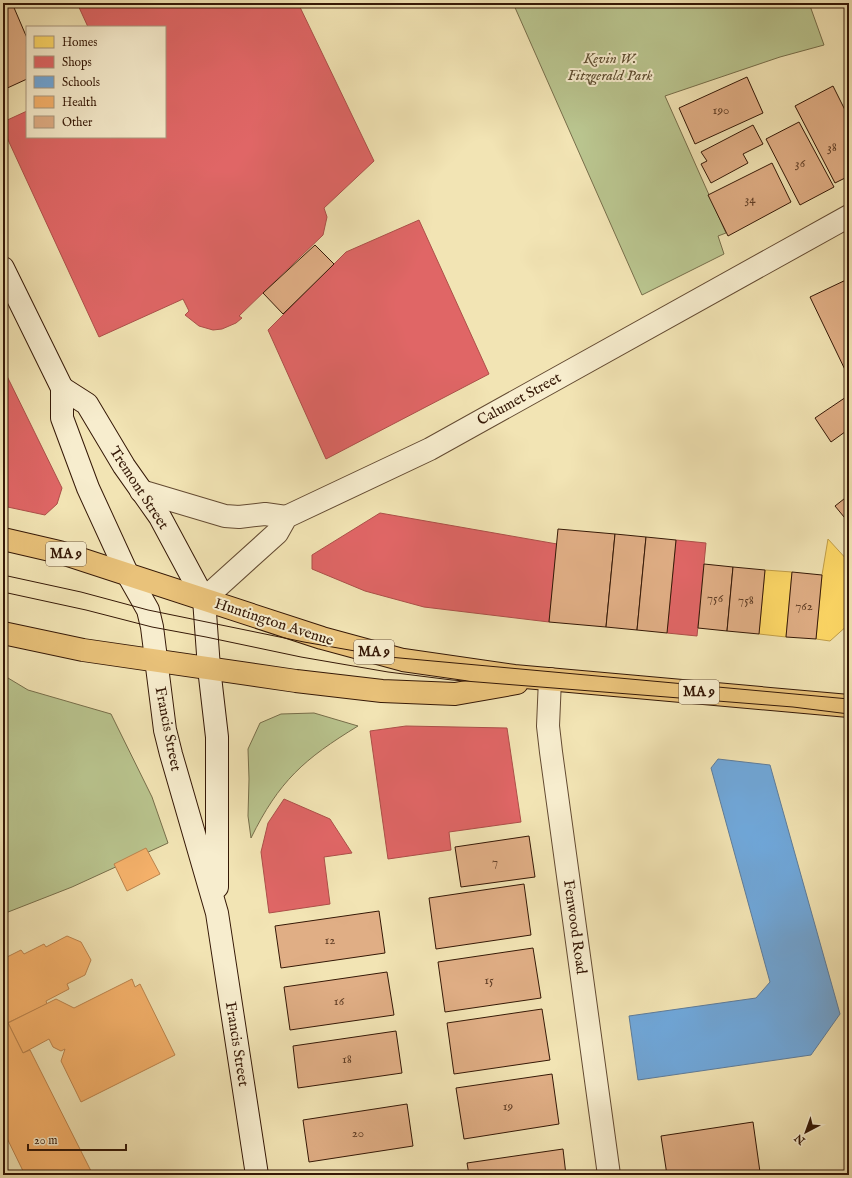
<svg xmlns="http://www.w3.org/2000/svg" width="852" height="1178" font-family="'IM FELL English',serif">
	<style>
		.green { fill: #b9c48e; stroke: #776e4a }
		.homes { fill: #ffd966; stroke: #c29f49 }
		.shops { fill: #e06666; stroke: #ad4f49 }
		.schools { fill: #6fa8dc; stroke: #5e7d9c }
		.health { fill: #f6b26b; stroke: #bc844d }
		.building { fill: #e0ae85; stroke: #351806 }
		.lines { fill: none; stroke-linecap: round; stroke-linejoin: round }
		.minor-casing { stroke: #644b32; stroke-width: 24 }
		.secondary-casing { stroke: #351806; stroke-width: 24 }
		.primary-casing { stroke: #351806; stroke-width: 24 }
		.minor { stroke: #f7edce; stroke-width: 22 }
		.secondary { stroke: #f7edce; stroke-width: 22 }
		.primary { stroke: #e9c27a; stroke-width: 22 }
		.tram { stroke: #351806; stroke-width: 1 }
		.labels { text-anchor: middle; dominant-baseline: central; stroke-width: 4; stroke-linejoin: round; paint-order: stroke }
		.number-label { font-size: 13px; fill: #603e26 }
		.shield { fill: #f7edce; stroke: #6f5842; stroke-width: 1 }
		.shield-label { font-size: 14px; font-weight: bold; fill: #351806 }
		.park-label { font-size: 15px; font-style: italic; fill: #5d4c2f; stroke: #f7edce }
		.street-label { font-size: 15px; fill: #351806; stroke: #f7edce }
	</style>
	<rect width="100%" height="100%" fill="#f2e4b4"/>
	<filter id="stains"><feTurbulence type="fractalNoise" baseFrequency=".005" numOctaves="4"/><feColorMatrix values="0 0 0 0 .2 0 0 0 0 .09 0 0 0 0 .02 0 0 0 .5 -.17"/></filter>
	<radialGradient id="worn" r=".72"><stop offset=".6" stop-color="#630" stop-opacity="0"/><stop offset="1" stop-color="#630" stop-opacity=".3"/></radialGradient>
	<g class="green">
		<polygon points="513,3 809,3 824,45 780,57 665,96 726,233 718,236 724,254 642,295"/>
		<polygon points="3,675 28,690 111,714 152,797 168,843 72,887 3,914"/>
		<path d="M314 713 358 726C304 759 279 781 251 838L248 816 249 779 248 749 260 723 281 714Z"/>
	</g>
	<g class="homes">
		<polygon points="828,539 849,562 849,624 830,641 816,639 822,575"/>
		<polygon points="765,570 792,572 786,637 759,634"/>
	</g>
	<g class="shops">
		<polygon points="77,3 298,3 374,161 324,208 327,217 323,235 239,316 242,318 236,323 222,329 213,330 199,326 185,315 189,311 183,299 99,337 3,129 3,122 27,111 27,137 165,137 165,27 88,27"/>
		<polygon points="419,220 489,374 326,459 268,330 346,252"/>
		<polygon points="3,368 62,488 57,504 45,515 3,506"/>
		<polygon points="380,513 557,544 549,622 424,607 365,591 312,569 312,555"/>
		<polygon points="676,540 706,543 697,636 667,633"/>
		<polygon points="406,726 507,728 521,822 449,832 451,850 388,859 370,731"/>
		<polygon points="284,799 330,819 352,853 324,857 330,904 269,913 261,852 268,823"/>
	</g>
	<polygon class="schools" points="718,759 770,765 840,1014 811,1055 638,1080 629,1016 756,998 770,982 711,768"/>
	<g class="health">
		<polygon points="146,848 160,874 127,891 114,864"/>
		<polygon points="67,936 81,942 91,960 85,975 67,984 69,989 46,1001 47,1004 3,1025 3,959 21,950 24,954 44,944 46,947"/>
		<polygon points="132,979 135,987 140,984 175,1055 81,1102 61,1061 65,1049 61,1051 53,1047 49,1039 23,1053 8,1023 56,999 74,1008"/>
		<polygon points="8,1023 23,1053 30,1050 93,1175 25,1175 3,1130 3,1025"/>
	</g>
	<g class="building">
		<polygon points="3,3 12,3 27,38 27,79 3,90"/>
		<polygon points="747,77 763,113 695,144 679,108"/>
		<polygon points="833,86 849,118 849,176 835,183 795,106"/>
		<polygon points="799,122 834,187 800,205 766,139"/>
		<polygon points="753,125 763,144 743,154 748,163 711,183 701,164 707,161 701,152"/>
		<polygon points="772,163 791,202 728,236 708,195"/>
		<polygon points="315,245 334,264 283,314 263,293"/>
		<polygon points="848,279 849,282 849,378 810,297"/>
		<polygon points="849,395 849,429 831,442 815,418"/>
		<polygon points="849,495 849,523 835,506"/>
		<polygon points="558,529 615,534 606,627 549,622"/>
		<polygon points="615,534 646,537 637,630 606,627"/>
		<polygon points="646,537 676,540 667,633 637,630"/>
		<polygon points="704,564 733,567 727,631 698,628"/>
		<polygon points="733,567 765,570 759,634 727,631"/>
		<polygon points="792,572 822,575 816,639 786,637"/>
		<polygon points="529,836 535,877 461,887 455,847"/>
		<polygon points="524,884 531,935 436,949 429,898"/>
		<polygon points="379,911 385,953 281,968 275,926"/>
		<polygon points="533,948 541,998 445,1012 438,962"/>
		<polygon points="387,972 394,1015 290,1030 284,987"/>
		<polygon points="542,1009 550,1060 454,1074 447,1023"/>
		<polygon points="396,1031 402,1073 298,1088 293,1046"/>
		<polygon points="552,1074 559,1124 464,1139 456,1088"/>
		<polygon points="407,1104 413,1146 309,1162 303,1120"/>
		<polygon points="753,1122 760,1172 739,1175 667,1175 661,1136"/>
		<polygon points="563,1149 566,1175 469,1175 467,1163"/>
	</g>
	<g class="lines">
		<defs>
			<g id="minor">
				<polyline points="141,491 225,516 239,517 265,514 286,517"/>
				<polyline points="204,599 277,533 286,517 430,449 849,216"/>
				<polyline points="550,679 548,726 551,752 609,1175"/>
			</g>
			<g id="secondary">
				<polyline points="3,268 62,388 62,418 88,488 127,573 148,610 152,627 165,730 171,754 217,913 257,1175"/>
				<polyline points="62,388 87,404 124,466 160,517 204,599 209,668 217,737 217,887"/>
			</g>
			<g id="primary">
				<polyline points="3,539 59,552 322,638 403,660 514,676 849,706"/>
				<polyline points="3,633 83,650 296,681 382,691 455,694 517,683"/>
			</g>
		</defs>
		<use href="#minor" class="minor-casing"/>
		<use href="#secondary" class="secondary-casing"/>
		<use href="#primary" class="primary-casing"/>
		<use href="#minor" class="minor"/>
		<use href="#secondary" class="secondary"/>
		<use href="#primary" class="primary"/>
		<g class="tram">
			<polyline points="3,575 81,592 148,610 304,642 389,657 849,699"/>
			<polyline points="3,592 86,610 152,627 206,637 301,657 388,672 452,680 793,707 849,714"/>
		</g>
	</g>
	<g class="labels">
		<g class="number-label">
			<text x="721" y="110">190</text>
			<text x="832" y="147">38</text>
			<text x="800" y="163">36</text>
			<text x="750" y="199">34</text>
			<text x="715" y="598">756</text>
			<text x="746" y="600">758</text>
			<text x="804" y="606">762</text>
			<text x="495" y="862">7</text>
			<text x="330" y="940">12</text>
			<text x="489" y="980">15</text>
			<text x="339" y="1001">16</text>
			<text x="347" y="1059">18</text>
			<text x="508" y="1106">19</text>
			<text x="358" y="1133">20</text>
		</g>
		<g class="shield">
			<rect x="46" y="542" width="40" height="24" rx="3"/>
			<rect x="354" y="640" width="40" height="24" rx="3"/>
			<rect x="679" y="680" width="40" height="24" rx="3"/>
		</g>
		<g class="shield-label">
			<text x="66" y="554">MA 9</text>
			<text x="374" y="652">MA 9</text>
			<text x="699" y="692">MA 9</text>
		</g>
		<g class="park-label">
			<text x="610" y="58">Kevin W.<tspan x="610" dy="17">Fitzgerald Park</tspan></text>
		</g>
		<g class="street-label">
			<text transform="translate(519 399) rotate(-29)">Calumet Street</text>
			<text transform="translate(139 488) rotate(57)">Tremont Street</text>
			<text transform="translate(274 622) rotate(18)">Huntington Avenue</text>
			<text transform="translate(168 729) rotate(79)">Francis Street</text>
			<text transform="translate(575 927) rotate(82)">Fenwood Road</text>
			<text transform="translate(237 1044) rotate(81)">Francis Street</text>
		</g>
	</g>
	<rect width="852" height="1178" fill="none" stroke="#f2e4b4" stroke-width="16"/>
	<rect x="4" y="4" width="844" height="1170" fill="none" stroke="#351806" stroke-width="2"/>
	<rect x="8" y="8" width="836" height="1162" fill="none" stroke="#351806"/>
	<rect x="26" y="26" width="140" height="112" fill="#f7edce" stroke="#a9987e"/>
	<rect x="34" y="36" width="20" height="12" fill="#ffd966" stroke="#a9987e"/>
	<text x="62" y="46" font-size="12" fill="#351806">Homes</text>
	<rect x="34" y="56" width="20" height="12" fill="#e06666" stroke="#a9987e"/>
	<text x="62" y="66" font-size="12" fill="#351806">Shops</text>
	<rect x="34" y="76" width="20" height="12" fill="#6fa8dc" stroke="#a9987e"/>
	<text x="62" y="86" font-size="12" fill="#351806">Schools</text>
	<rect x="34" y="96" width="20" height="12" fill="#f6b26b" stroke="#a9987e"/>
	<text x="62" y="106" font-size="12" fill="#351806">Health</text>
	<rect x="34" y="116" width="20" height="12" fill="#e0ae85" stroke="#a9987e"/>
	<text x="62" y="126" font-size="12" fill="#351806">Other</text>
	<g transform="translate(806 1132) rotate(221)" stroke="#f7edce" stroke-width="3" paint-order="stroke">
	<path d="M0-3L7 15L0 10L-7 15Z" fill="#351806"/>
	<text y="-6" font-size="11" font-weight="bold" text-anchor="middle" fill="#351806">N</text>
	</g>
	<path d="M28 1144v6h98v-6" fill="none" stroke="#351806" stroke-width="2"/>
	<text x="34" y="1144" font-size="12" fill="#351806" stroke="#f7edce" stroke-width="3" paint-order="stroke">20 m</text>
	<rect width="100%" height="100%" filter="url(#stains)"/>
	<rect width="100%" height="100%" fill="url(#worn)"/>
</svg>
